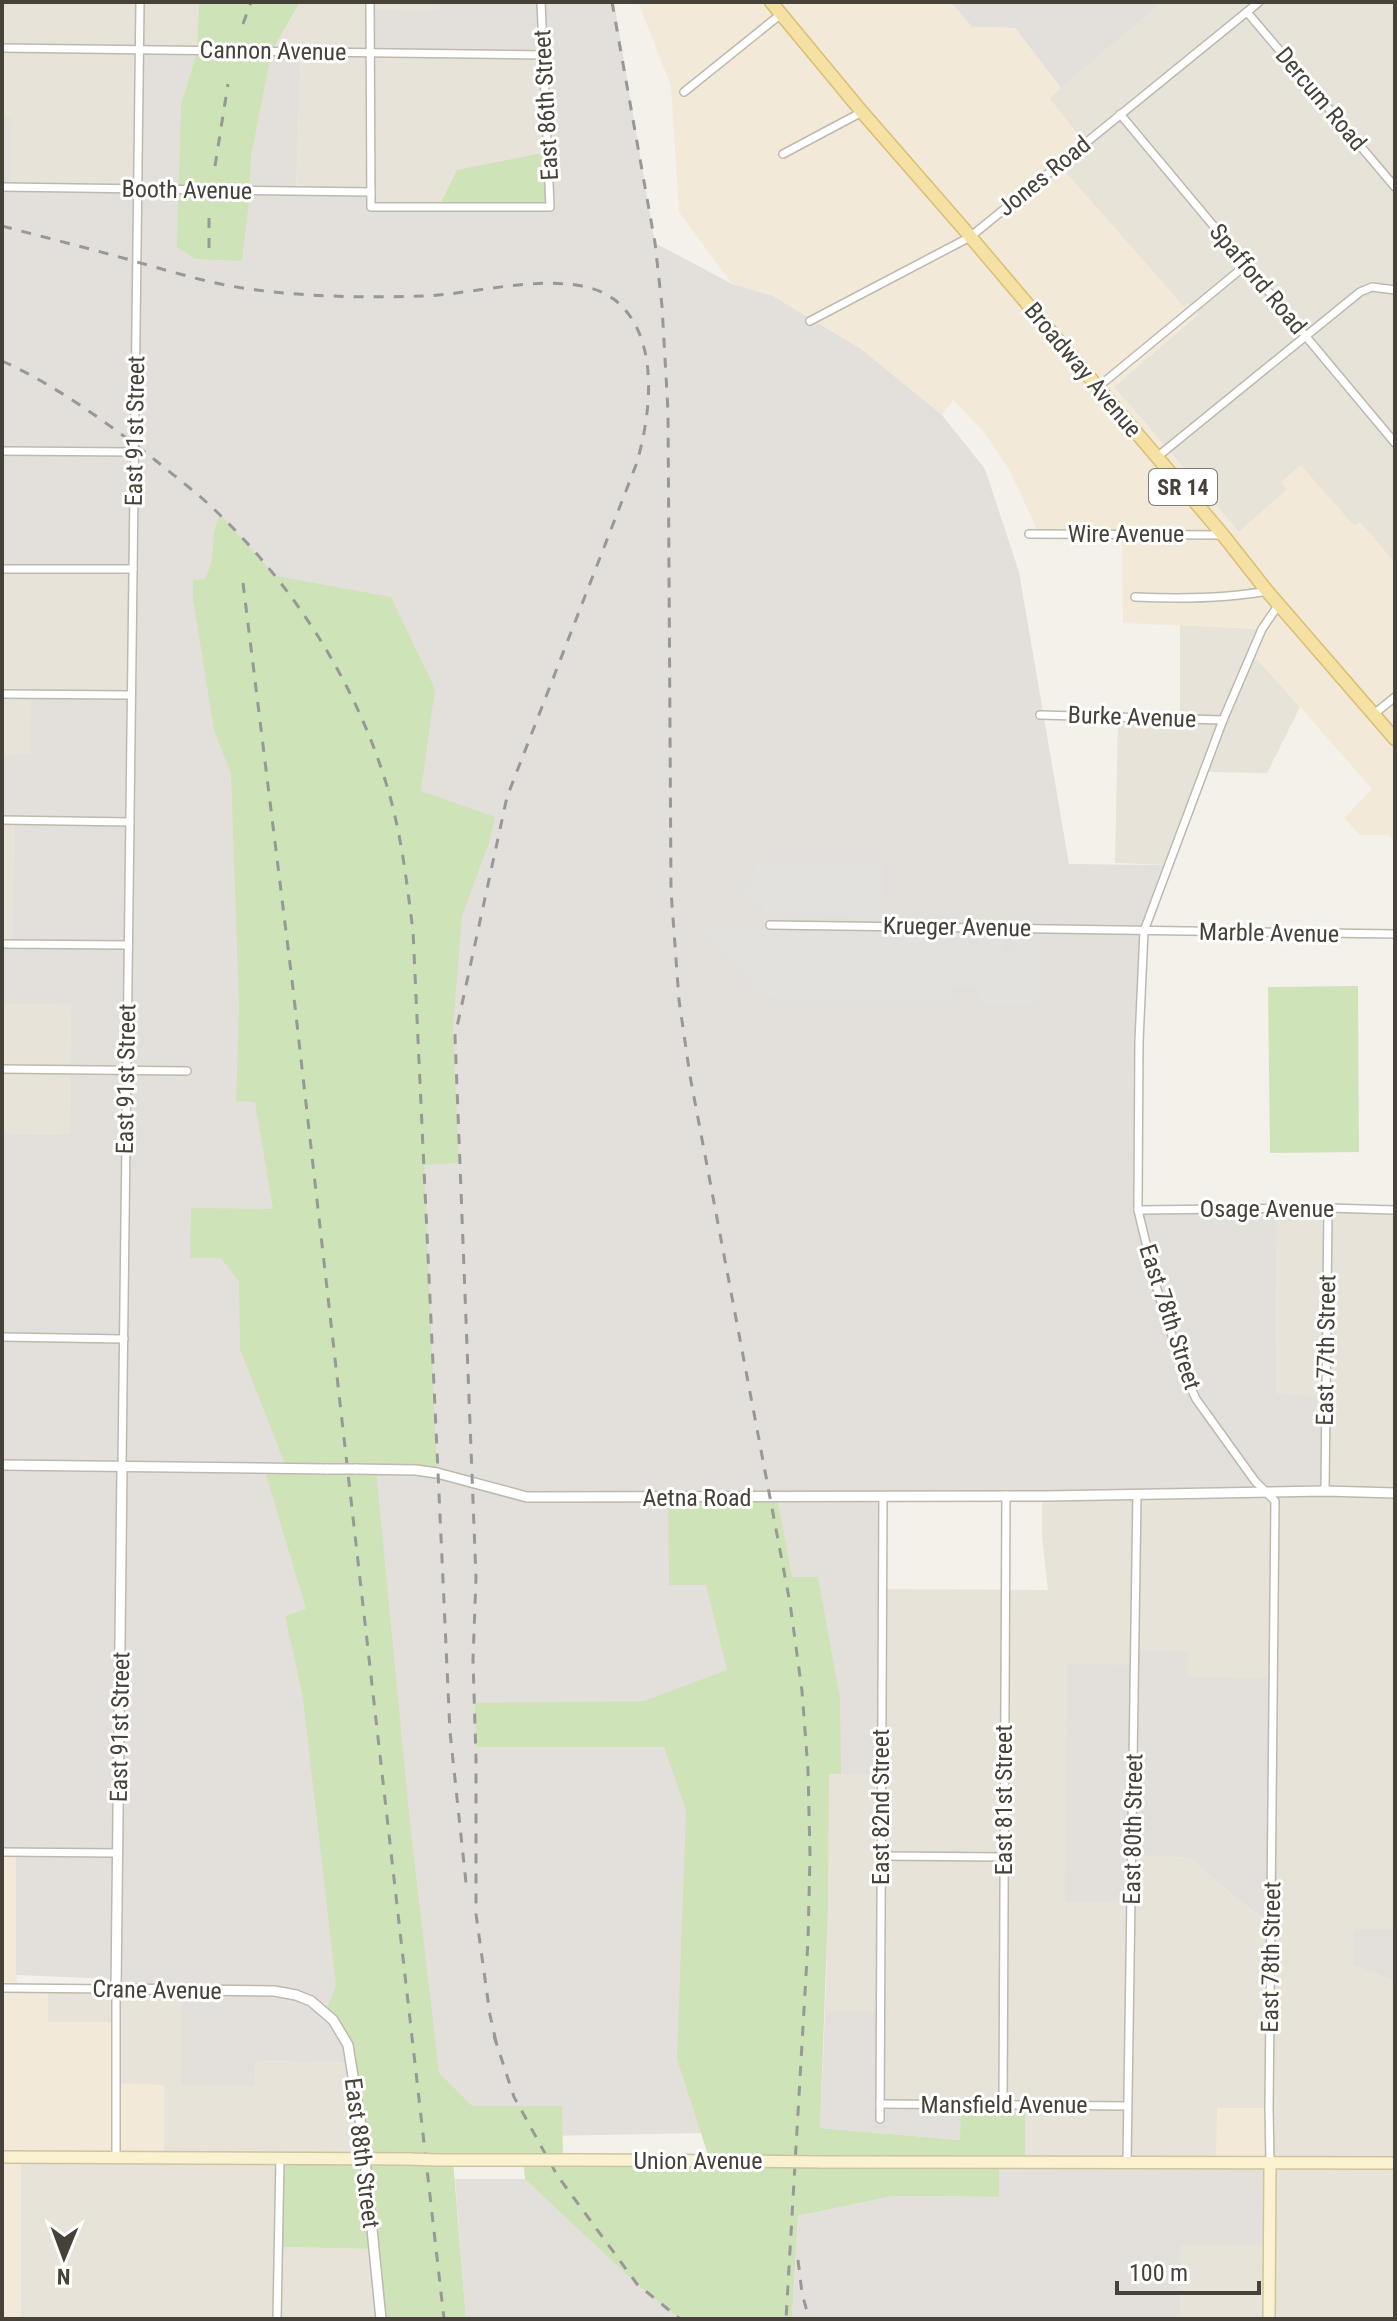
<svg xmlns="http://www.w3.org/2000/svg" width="1397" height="2321" font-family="'Roboto Condensed',sans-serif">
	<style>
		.residential { fill: #e7e3d9; fill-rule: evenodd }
		.commercial { fill: #f3e9d8 }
		.industrial { fill: #e3e0dc }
		.green { fill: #cee3b8 }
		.parking { fill: #e3e1de }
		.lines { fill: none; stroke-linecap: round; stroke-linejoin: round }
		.minor-casing { stroke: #beb9ae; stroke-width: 10 }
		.tertiary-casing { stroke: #beb9ae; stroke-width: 12 }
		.secondary-casing { stroke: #cec59f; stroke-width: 14 }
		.primary-casing { stroke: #d8bf74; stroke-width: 15 }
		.minor { stroke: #fff; stroke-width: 7 }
		.tertiary { stroke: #fff; stroke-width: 9 }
		.secondary { stroke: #f9f1cf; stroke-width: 11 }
		.primary { stroke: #f4e1a3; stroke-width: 12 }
		.rail { stroke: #989898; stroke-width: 3; stroke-dasharray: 10 10; stroke-linecap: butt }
		.tertiary-bridge-casing { stroke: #beb9ae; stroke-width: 12; stroke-linecap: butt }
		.secondary-bridge-casing { stroke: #cec59f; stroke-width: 14; stroke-linecap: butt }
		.tertiary-bridge { stroke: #fff; stroke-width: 9 }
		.secondary-bridge { stroke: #f9f1cf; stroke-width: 11 }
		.labels { text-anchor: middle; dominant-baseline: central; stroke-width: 6; stroke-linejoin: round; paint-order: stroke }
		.shield { fill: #fff; stroke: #7e7b74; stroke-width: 2 }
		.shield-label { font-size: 22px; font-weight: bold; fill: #474239 }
		.street-label { font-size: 24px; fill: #474239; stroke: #fff }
	</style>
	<rect width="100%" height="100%" fill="#f4f1eb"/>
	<g class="residential">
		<polygon points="2,2 199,2 197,51 137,189 11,187 12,118 2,118"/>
		<polygon points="300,2 440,2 440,11 544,55 548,152 439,207 371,207 296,191 301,52 272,51"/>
		<polygon points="1163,2 1395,2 1395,563 1360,522 1355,526 1281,482 1288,489 1239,532 1114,387 1184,307 1059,165 1084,143 1049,98"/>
		<polygon points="2,569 133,569 130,695 30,755 2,755"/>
		<polygon points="1180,625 1262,629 1252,653 1300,707 1267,773 1204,772 1169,865 1115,863 1118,717 1180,719"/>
		<polygon points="2,820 14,820 12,944 2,944"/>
		<polygon points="2,1004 71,1005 69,1134 2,1133"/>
		<path d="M1277 1209 1395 1210V1929L1354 1930V1966L1395 1981V2319H1180L1181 2245 1216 2163H1025L880 2104 825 2011 828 1912 829 1774 882 1589 1048 1590 1042 1536V1496L1276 1395ZM1135 1650 1188 1652 1187 1677 1270 1924 1242 1903 1189 1858 1133 1855Z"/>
		<polygon points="48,1989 182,1990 181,2084 255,2086 256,2061 351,2063 365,2160 279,2247 374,2249 381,2319 21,2319 21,2157 116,2084 47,2022"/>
	</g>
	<g class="commercial">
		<polygon points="638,2 952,2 972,27 1015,28 1061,88 1049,98 1085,143 1059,165 1184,307 1188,304 1198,315 1114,387 1239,532 1287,490 1281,482 1301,465 1354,526 1360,522 1395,563 1395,843 1388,835 1360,835 1344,818 1372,789 1252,652 1261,629 1123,623 1122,535 1039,534 1010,471 984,432 953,400 942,415 861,349 773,296 732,284 679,212 671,86"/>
		<polygon points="2,1852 16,1852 17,1988 48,1989 48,2022 116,2022 116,2083 164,2085 164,2157 21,2157 21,2319 2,2319"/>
		<polygon points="1217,2108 1269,2108 1270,2164 1216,2163"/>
	</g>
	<g class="industrial">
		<polygon points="440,2 614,2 655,243 732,284 773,296 861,349 942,415 985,469 1019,572 1069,864 1169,865 1144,931 1138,1209 1277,1209 1276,1394 1326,1396 1325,1491 883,1496 882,1774 829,1774 828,1912 757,2132 445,2138 333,2020 351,2063 256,2061 255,2086 181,2085 181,1990 116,1989 115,1979 16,1975 16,1852 2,1852 2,1133 69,1134 71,1005 2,1004 2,944 12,944 14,821 2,820 2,755 30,754 31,694 130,695 133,569 2,569 2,118 12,118 11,187 137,189 139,50 197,51 181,104 250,191 251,158 272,51 301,51 296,191 371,192 371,206 550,207 543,55 370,52 370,10 439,11"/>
		<polygon points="951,2 1163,2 1061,88 1015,28 972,27"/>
		<polygon points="1135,1650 1188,1651 1188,1677 1274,1678 1271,1924 1242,1903 1189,1858 1133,1855 1132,1903 1065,1902 1067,1664 1134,1665"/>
		<polygon points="1354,1929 1395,1929 1395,1981 1354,1966"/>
		<polygon points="825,2011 881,2011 881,2104 961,2104 960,2140 820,2128"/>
		<polygon points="999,2163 1270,2164 1270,2245 1181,2245 1180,2319 792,2319 798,2216 893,2196 998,2197"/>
		<polygon points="455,2179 525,2179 706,2319 466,2319"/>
	</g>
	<g class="green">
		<polygon points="199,2 300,2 272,51 251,158 250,191 242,261 195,259 177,247 181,104 197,51"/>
		<polygon points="548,152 550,207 439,207 457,170"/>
		<path d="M220 515 276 576 391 597 435 689 421 791 495 817 490 840 462 916 453 1027 459 1163 424 1165 437 1473 376 1470 410 1823 439 2073 472 2106H562L563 2159 710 2161 677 2059 686 1810 664 1747H476L475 1703 644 1701 727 1670 706 1585H669L668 1498 777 1497 792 1577H818L840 1699 841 1774H829L828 1912 820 2128 960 2140 961 2114H1025V2163L999 2164V2197L893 2196 798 2216 792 2319H680L637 2284 525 2179 523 2160H453L466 2319H381L374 2249 279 2247 280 2158 364 2160 348 2045 325 2013 336 1986 303 1698 285 1616 306 1609 264 1468 286 1467 240 1349 239 1282 221 1258H190L191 1208 273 1209 255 1102 236 1101 239 1007 231 773 214 731 193 598V580L205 579C218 556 208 538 220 515Z"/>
		<polygon points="1358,986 1359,1152 1270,1153 1268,987"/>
	</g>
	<g class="parking">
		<polygon points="757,862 883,862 882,919 850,918 850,915 765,913 763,904 752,901 743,894 753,880"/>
		<polygon points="698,927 766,930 1004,935 1003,953 1017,953 1016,936 1040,937 1038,1004 979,1004 979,986 951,987 951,1002 779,1000 760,992"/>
	</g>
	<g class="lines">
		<defs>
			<g id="minor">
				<polyline points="370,2 371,207 550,207 541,2"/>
				<polyline points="1247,12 1395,187"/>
				<polyline points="2,48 544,55"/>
				<polyline points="684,92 781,14"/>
				<polyline points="1120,114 1395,443"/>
				<polyline points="783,154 862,112"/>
				<polyline points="2,187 371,192"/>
				<polyline points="810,321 970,237 1259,2"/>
				<polyline points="1098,387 1246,265"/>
				<polyline points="2,451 134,452"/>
				<polyline points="1157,457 1360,292 1372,287 1395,290"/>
				<polyline points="1029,534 1223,535"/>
				<polyline points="2,569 133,569"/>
				<path d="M1135 597C1179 599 1224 599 1267 591"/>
				<polyline points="2,694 130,695"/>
				<polyline points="1374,714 1395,697"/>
				<polyline points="1040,715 1223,720"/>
				<polyline points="2,820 130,822"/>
				<polyline points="770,925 1395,934"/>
				<polyline points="2,944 128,945"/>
				<polyline points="2,1069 187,1071"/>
				<polyline points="1138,1210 1328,1208 1395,1210"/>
				<polyline points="2,1337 124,1339"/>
				<polyline points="122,1466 140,2"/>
				<polyline points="1325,1491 1328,1208"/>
				<polyline points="2,1852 118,1853"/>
				<polyline points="881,1856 1004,1857"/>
				<polyline points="2,1988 116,1989 116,2157"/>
				<polyline points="880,2104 1127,2106"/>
				<polyline points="1003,2105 1006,1495"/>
				<polyline points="880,2119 883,1496"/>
				<polyline points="1127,2163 1137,1494"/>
				<polyline points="1270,2164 1269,2108 1275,1501 1255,1481 1196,1399 1183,1370 1157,1289 1138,1210 1138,1202 1139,1041 1144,931 1223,720 1262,629 1279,604"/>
				<polyline points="277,2319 280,2158"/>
			</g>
			<g id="tertiary">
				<polyline points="2,1465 328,1469"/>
				<polyline points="122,1466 116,1989 274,1991 296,1995 311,2001 333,2020 348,2045 363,2139 381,2319"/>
				<polyline points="355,1469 416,1470 437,1473 527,1497 1047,1496 1325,1491 1395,1493"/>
			</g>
			<g id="secondary">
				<polyline points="2,2157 409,2159"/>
				<polyline points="436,2160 535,2160"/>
				<polyline points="580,2160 744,2161"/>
				<polyline points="822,2162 1395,2163"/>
				<polyline points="1269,2319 1270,2164"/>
			</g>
			<polyline id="primary" points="771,2 862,112 963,228 1223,535 1267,591 1395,739"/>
		</defs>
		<use href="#minor" class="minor-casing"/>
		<use href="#tertiary" class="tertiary-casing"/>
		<use href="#secondary" class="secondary-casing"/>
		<use href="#primary" class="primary-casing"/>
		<use href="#minor" class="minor"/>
		<use href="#tertiary" class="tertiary"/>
		<use href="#secondary" class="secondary"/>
		<use href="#primary" class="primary"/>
		<g class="rail">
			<polyline points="612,2 655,243 662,306 668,411 671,891 679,1000 690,1076 790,1603 802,1691 808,1770 810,1855 808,1941 786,2319"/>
			<polyline points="243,24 251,2"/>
			<polyline points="215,166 228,84"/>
			<polyline points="209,218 209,251"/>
			<path d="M2 226C47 238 92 249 137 262 166 270 195 279 225 285 290 297 359 298 425 296 478 294 571 266 615 300 661 337 651 416 636 465L507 797 455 1036 476 1578 473 1660 476 1758V1914L490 2015 497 2046"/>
			<path d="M2 361C54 384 109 424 155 460 177 478 200 495 220 515 298 591 359 689 389 793 402 838 407 885 413 931L450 1732 466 1883"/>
			<polyline points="243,583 292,980 444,2319"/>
			<polyline points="494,2036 514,2097 557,2175 637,2284 680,2319"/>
			<polyline points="798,2260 802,2293 809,2319"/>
		</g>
		<defs>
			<polyline id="tertiary-bridge" points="328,1469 355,1469"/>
			<g id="secondary-bridge">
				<polyline points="409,2159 436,2160"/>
				<polyline points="535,2160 580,2160"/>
				<polyline points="744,2161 822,2162"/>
			</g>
		</defs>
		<use href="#tertiary-bridge" class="tertiary-bridge-casing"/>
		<use href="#secondary-bridge" class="secondary-bridge-casing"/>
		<use href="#tertiary-bridge" class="tertiary-bridge"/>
		<use href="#secondary-bridge" class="secondary-bridge"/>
	</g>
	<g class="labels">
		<rect class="shield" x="1149" y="469" width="68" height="36" rx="6"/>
		<g class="shield-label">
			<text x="1183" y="487">SR 14</text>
		</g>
		<g class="street-label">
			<text transform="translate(273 51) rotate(1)">Cannon Avenue</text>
			<text transform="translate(1321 99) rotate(50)">Dercum Road</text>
			<text transform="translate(546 105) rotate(-93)">East 86th Street</text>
			<text transform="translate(1044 176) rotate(-39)">Jones Road</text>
			<text transform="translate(187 190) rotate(1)">Booth Avenue</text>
			<text transform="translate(1258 279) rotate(50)">Spafford Road</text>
			<text transform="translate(1083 370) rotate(50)">Broadway Avenue</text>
			<text transform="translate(135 431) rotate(-89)">East 91st Street</text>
			<text x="1126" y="534">Wire Avenue</text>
			<text transform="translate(1132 717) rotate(2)">Burke Avenue</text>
			<text transform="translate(957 927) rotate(1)">Krueger Avenue</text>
			<text transform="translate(1269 933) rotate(1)">Marble Avenue</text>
			<text transform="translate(126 1079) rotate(-89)">East 91st Street</text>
			<text x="1267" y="1209">Osage Avenue</text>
			<text transform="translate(1170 1317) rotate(72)">East 78th Street</text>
			<text transform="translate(1326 1350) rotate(-89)">East 77th Street</text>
			<text x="697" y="1498">Aetna Road</text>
			<text transform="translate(120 1727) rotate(-89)">East 91st Street</text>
			<text transform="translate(1004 1800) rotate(-90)">East 81st Street</text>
			<text transform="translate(881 1807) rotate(-90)">East 82nd Street</text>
			<text transform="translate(1133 1829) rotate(-89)">East 80th Street</text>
			<text transform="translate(1271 1957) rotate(-89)">East 78th Street</text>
			<text transform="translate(157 1990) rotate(1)">Crane Avenue</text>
			<text x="1004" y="2105">Mansfield Avenue</text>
			<text transform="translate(362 2153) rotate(83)">East 88th Street</text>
			<text x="698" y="2161">Union Avenue</text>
		</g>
	</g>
	<rect width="1397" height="2321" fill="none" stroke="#474239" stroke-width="8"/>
	<g transform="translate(64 2257) rotate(181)" stroke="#ffffff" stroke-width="6" paint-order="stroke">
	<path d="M0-6L14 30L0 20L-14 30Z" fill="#474239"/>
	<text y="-12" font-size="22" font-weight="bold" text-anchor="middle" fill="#474239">N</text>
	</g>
	<path d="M1117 2281v12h142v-12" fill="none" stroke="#474239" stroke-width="4"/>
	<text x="1129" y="2281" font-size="24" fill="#474239" stroke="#ffffff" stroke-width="6" paint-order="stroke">100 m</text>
</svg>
